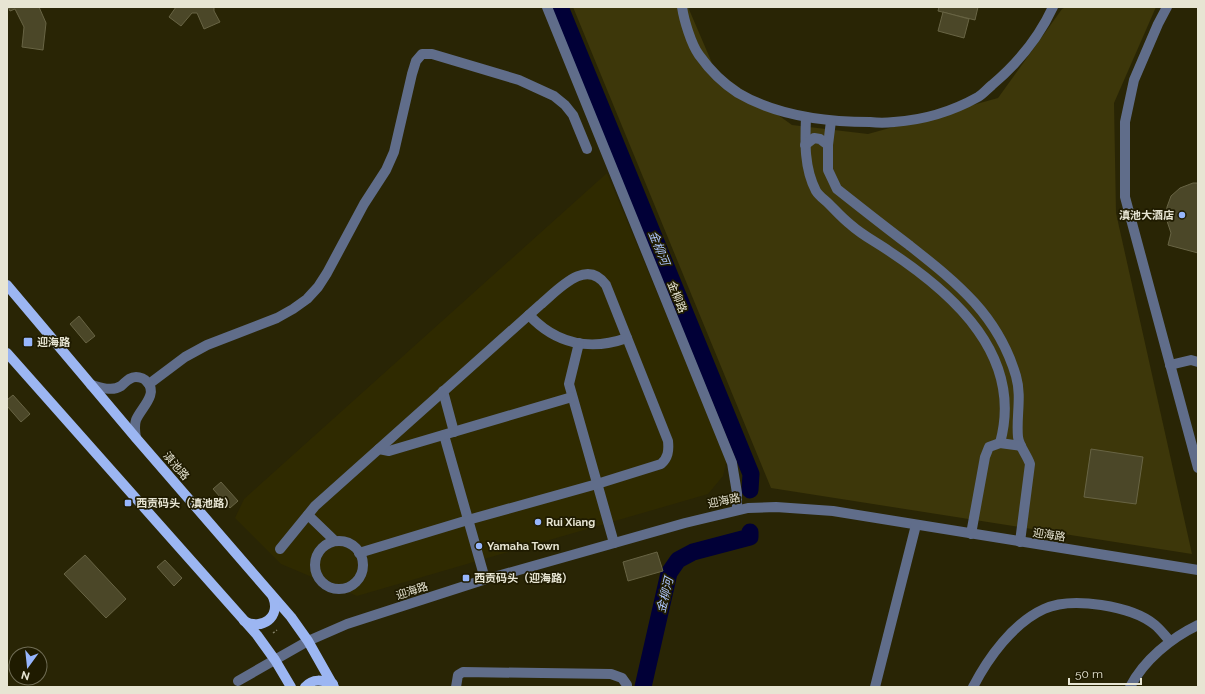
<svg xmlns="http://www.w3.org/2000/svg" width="1205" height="694" font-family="Raleway,'Noto Sans SC',sans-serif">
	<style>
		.built { fill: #2f2a00 }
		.green { fill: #3d370a }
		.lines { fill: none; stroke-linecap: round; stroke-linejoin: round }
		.river { stroke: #010037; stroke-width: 17 }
		.building { fill: #4b4728; stroke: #686444 }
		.path { stroke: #848167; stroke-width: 1.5; stroke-dasharray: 2 2; stroke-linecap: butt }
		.minor { stroke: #606d8a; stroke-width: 10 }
		.major { stroke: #9cb6f2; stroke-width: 10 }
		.poi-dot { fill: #97b6fd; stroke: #1f1b00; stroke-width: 1.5 }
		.labels { text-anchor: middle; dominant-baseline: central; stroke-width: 3.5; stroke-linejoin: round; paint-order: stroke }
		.poi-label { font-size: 11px; font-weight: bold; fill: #e7e5d3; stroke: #1f1b00; text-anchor: start }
		.street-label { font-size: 11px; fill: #e7e5d3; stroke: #1f1b00 }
		.water-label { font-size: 12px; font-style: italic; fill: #acc4fb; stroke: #1f1b00 }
	</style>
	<rect width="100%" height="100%" fill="#292505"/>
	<polygon class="built" points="607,173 727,460 723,476 708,494 357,596 281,564 235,518 244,499"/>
	<polygon class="green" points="573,7 688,7 715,70 792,125 868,134 998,98 1062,9 1066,7 1156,7 1114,103 1116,213 1192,554 771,488"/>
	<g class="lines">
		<g class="river">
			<polyline points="560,7 751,474 750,490"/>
			<polyline points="643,687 669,573 678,560 693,552 750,537 750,532"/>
		</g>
	</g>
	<g class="building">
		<polygon points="8,7 39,7 46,23 43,50 22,47 24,27 15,9 10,11"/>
		<polygon points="176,7 214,7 214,11 220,22 204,29 197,13 192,13 181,26 169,17"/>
		<polygon points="939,7 978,7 975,20 938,11"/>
		<polygon points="943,12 969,19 964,38 938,31"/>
		<polygon points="1193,183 1198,183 1198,253 1168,245 1171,233 1166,218 1167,207 1171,196 1180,188"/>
		<polygon points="79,316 95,336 86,343 70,324"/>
		<polygon points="13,395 30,414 21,422 7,406 7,400"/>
		<polygon points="1091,449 1143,457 1136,504 1084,497"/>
		<polygon points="221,482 238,501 230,508 213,489"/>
		<polygon points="657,552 663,571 628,581 623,562"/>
		<polygon points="85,555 126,599 106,618 64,574"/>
		<polygon points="165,560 182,578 174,586 157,567"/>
	</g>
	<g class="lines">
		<polyline class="path" points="273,633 277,630"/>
		<g class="minor">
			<polyline points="547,7 732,463 737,493 737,510"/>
			<path d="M682 7C684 20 691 44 699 55 709 69 724 84 738 93 777 116 826 122 870 122 878 123 886 123 894 122 923 120 953 111 978 97 983 94 987 89 992 85 1017 64 1039 37 1053 7"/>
			<polyline points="1167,7 1158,24 1134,80 1125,122 1125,197 1198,468"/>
			<path d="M806 117C805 142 804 168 816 191 819 196 825 200 829 204 836 211 843 219 851 225 862 235 876 242 889 251 954 294 1024 356 1000 443"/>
			<path d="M831 121 828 145V170L837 189C861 208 885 227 909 245 957 283 998 315 1016 376 1022 397 1016 416 1018 437 1019 446 1027 455 1030 464L1020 542"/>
			<polyline points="805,145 814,138 820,139 828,145"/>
			<path d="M529 315C556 344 590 351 627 338"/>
			<polyline points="579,343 569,384 614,543"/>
			<polyline points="1170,365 1191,360 1198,362"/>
			<polyline points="149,384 185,357 207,345 277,318 293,309 307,299 318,287 327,273 364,204 386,170 394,152 412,74 416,61 422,54 432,54 519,80 554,96 565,105 573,115 587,149"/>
			<path d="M91 385C100 387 112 392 121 386 126 382 129 377 136 377 140 377 145 379 147 382 159 394 140 409 136 420 134 426 135 432 136 438"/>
			<polyline points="443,391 454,432"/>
			<polyline points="444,435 485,579"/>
			<polyline points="379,449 389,451 572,397"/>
			<polyline points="308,515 335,541"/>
			<polyline points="971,534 985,457 989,447 1000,443 1021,446"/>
			<circle cx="339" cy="565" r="24"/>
			<path d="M280 549 315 506 540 305C558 290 586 257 606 285L668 441C669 451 668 458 661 464L597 484 468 520 359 553"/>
			<polyline points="238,681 308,641 347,624 480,581 685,523 748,508 776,507 833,511 1198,570"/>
			<polyline points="456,687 458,675 463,672 611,674 622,678 627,685 627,687"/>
			<polyline points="875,687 916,525"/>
			<path d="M973 687C988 658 1013 623 1044 609 1072 596 1132 606 1155 625 1161 630 1165 636 1170 641"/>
			<path d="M1130 687C1144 660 1171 638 1198 625"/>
		</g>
		<g class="major">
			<polyline points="7,285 136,438 291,617 308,641 334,687"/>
			<polyline points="7,353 257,635 275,660 291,687"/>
			<path d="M244 621C262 631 281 617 273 597"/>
			<path d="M305 687C313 678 322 680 333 684"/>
		</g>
	</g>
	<g class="poi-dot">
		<circle cx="1182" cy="215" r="4"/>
		<rect x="23" y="337" width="10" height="10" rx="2"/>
		<rect x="124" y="499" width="8" height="8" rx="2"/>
		<circle cx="538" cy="522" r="4"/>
		<circle cx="479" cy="546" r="4"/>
		<rect x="462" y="574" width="8" height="8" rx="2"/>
	</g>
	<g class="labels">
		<g class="poi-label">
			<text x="1174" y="215" text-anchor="end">滇池大酒店</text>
			<text x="37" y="342">迎海路</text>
			<text x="136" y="503">西贡码头（滇池路）</text>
			<text x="546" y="522">Rui Xiang</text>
			<text x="487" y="546">Yamaha Town</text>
			<text x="474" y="578">西贡码头（迎海路）</text>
		</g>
		<g class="street-label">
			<text transform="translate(677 297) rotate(68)">金柳路</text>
			<text transform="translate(176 466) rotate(49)">滇池路</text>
			<text transform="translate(724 501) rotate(-12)">迎海路</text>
			<text transform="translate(1049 535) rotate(9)">迎海路</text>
			<text transform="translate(412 591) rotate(-18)">迎海路</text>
		</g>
		<g class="water-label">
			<text transform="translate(659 248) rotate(68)">金柳河</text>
			<text transform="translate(665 595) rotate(-76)">金柳河</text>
		</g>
	</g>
	<rect width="1205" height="694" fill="none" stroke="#e7e5d3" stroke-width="16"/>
	<g transform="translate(28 666) rotate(195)"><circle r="19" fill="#1f1b00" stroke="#6f6c54"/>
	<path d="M0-3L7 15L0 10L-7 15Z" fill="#97b6fd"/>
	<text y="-6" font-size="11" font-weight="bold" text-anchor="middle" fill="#e7e5d3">N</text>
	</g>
	<path d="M1069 678v6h72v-6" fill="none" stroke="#e7e5d3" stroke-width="2"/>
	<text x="1075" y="678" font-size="12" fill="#e7e5d3" stroke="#1f1b00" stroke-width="3" paint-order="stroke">50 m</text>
</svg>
